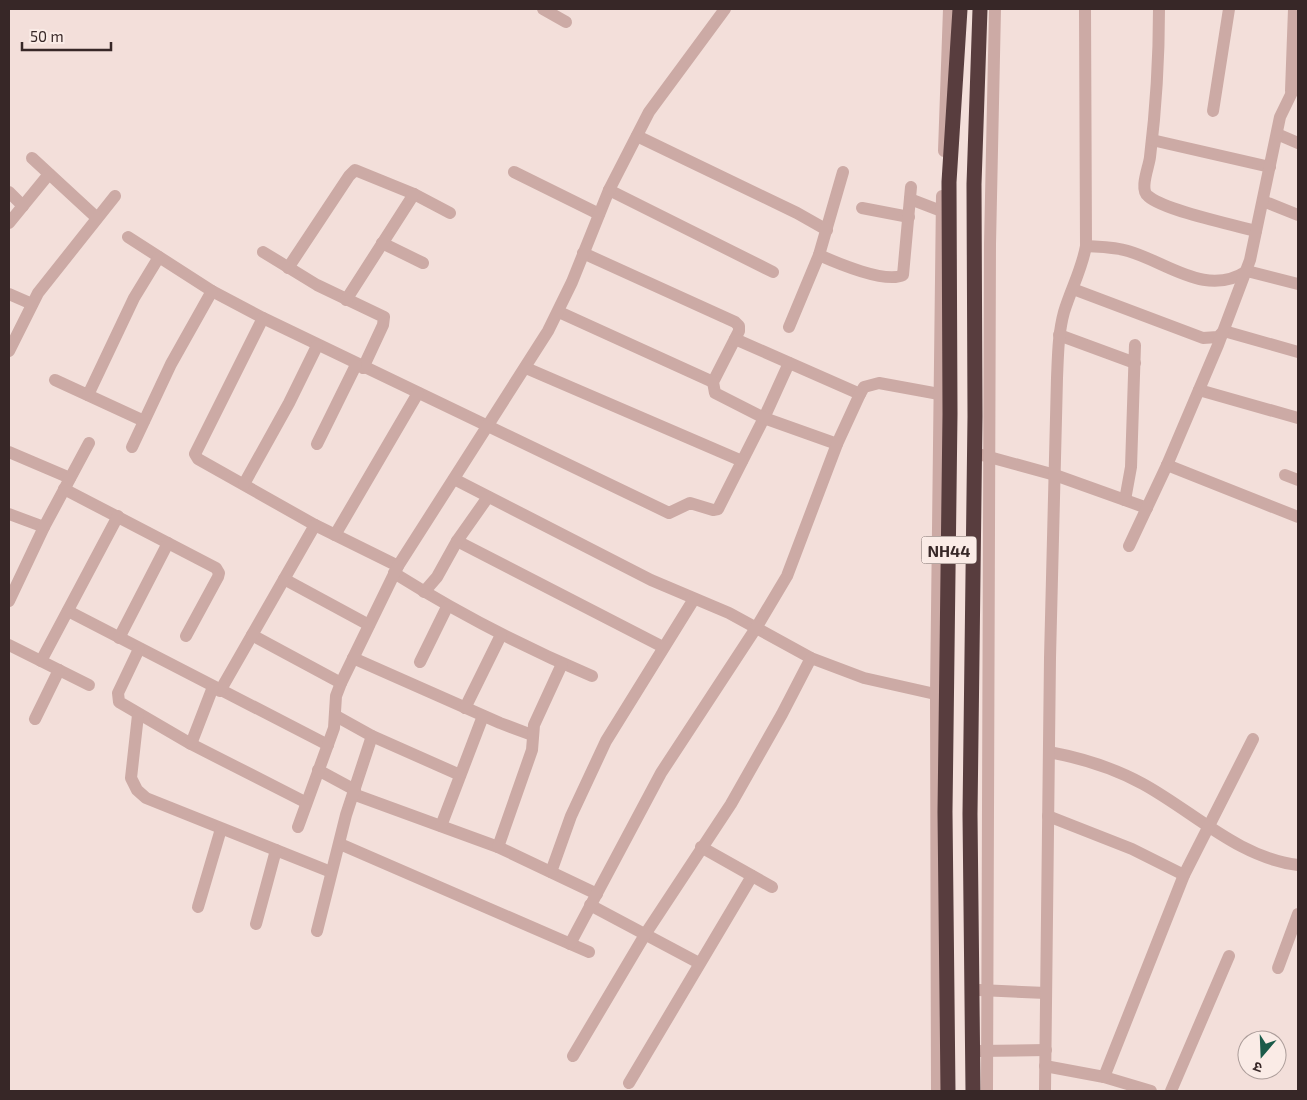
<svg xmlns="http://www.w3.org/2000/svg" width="1307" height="1100" font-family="'Exo 2','Noto Sans Devanagari',sans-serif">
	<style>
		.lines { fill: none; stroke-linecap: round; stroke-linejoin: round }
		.minor { stroke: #ccaaa5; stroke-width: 12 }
		.highway { stroke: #583d3e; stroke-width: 15 }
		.labels { text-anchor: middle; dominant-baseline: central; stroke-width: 5; stroke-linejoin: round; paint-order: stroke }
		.shield { fill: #faebe6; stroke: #726260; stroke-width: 1 }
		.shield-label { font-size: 16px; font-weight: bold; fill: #372727 }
	</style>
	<rect width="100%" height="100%" fill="#f3dfda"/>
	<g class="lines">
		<g class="minor">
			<polyline points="543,9 566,22"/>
			<path d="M1159 9C1159 57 1156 108 1150 157 1149 167 1139 189 1148 196 1163 210 1233 225 1256 231"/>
			<polyline points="1291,91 1294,9"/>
			<polyline points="1213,111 1229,9"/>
			<polyline points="1277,134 1298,143"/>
			<polyline points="637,136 797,213 827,230"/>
			<polyline points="1152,140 1270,167"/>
			<polyline points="944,151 949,9"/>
			<polyline points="32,158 97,218"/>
			<polyline points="514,172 599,214"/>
			<polyline points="609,190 773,272"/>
			<polyline points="9,192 23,206"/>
			<polyline points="910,199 949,214"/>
			<polyline points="1263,201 1298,215"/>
			<polyline points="862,208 909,217"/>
			<polyline points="9,223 49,174"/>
			<polyline points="128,237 212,291 263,318 669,513 690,503 713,510 718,509 764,418 789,363"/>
			<polyline points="382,243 423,263"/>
			<path d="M1086 246C1100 247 1115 247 1128 251 1167 262 1206 298 1247 271L1298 284"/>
			<polyline points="263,252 317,285 384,317 383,325 363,368"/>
			<polyline points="583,253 735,322 739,326 739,331 713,382 715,393 764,418 837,444"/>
			<path d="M819 255C837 263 886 284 903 275L911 187"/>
			<polyline points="288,268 349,176 355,170 414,194 450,213"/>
			<polyline points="1073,289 1203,338 1218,337 1224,331 1298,352"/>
			<polyline points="9,294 32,304"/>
			<polyline points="346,300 414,194"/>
			<polyline points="559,312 713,382"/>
			<polyline points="263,318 195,454 198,459 315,525 398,566"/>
			<polyline points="789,327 819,255 843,172"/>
			<polyline points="1059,335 1135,363"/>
			<polyline points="735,339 860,394"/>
			<polyline points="9,351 38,293 115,196"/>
			<polyline points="526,368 742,461"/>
			<polyline points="55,380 144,421"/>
			<polyline points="1199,390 1298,418"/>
			<polyline points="88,395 134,298 159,257"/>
			<polyline points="317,444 356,365"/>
			<polyline points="132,447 171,364 212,291"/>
			<polyline points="9,452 70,478"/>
			<polyline points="982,455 1055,475 1147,508"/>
			<polyline points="1167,465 1298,517"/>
			<polyline points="1285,475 1298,480"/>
			<polyline points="454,479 651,580 729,613 811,658 864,678 944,696"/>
			<polyline points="244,484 289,403 317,346"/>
			<polyline points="64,489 216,568 219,573 218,577 186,636"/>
			<polyline points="1125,500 1131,467 1135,345"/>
			<polyline points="9,514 44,527"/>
			<polyline points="335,535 418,393"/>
			<polyline points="457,541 663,647"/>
			<polyline points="1129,546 1167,465 1218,345 1250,260 1280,117 1298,80"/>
			<path d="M394 573C458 613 523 647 592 676"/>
			<polyline points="284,579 369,625"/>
			<polyline points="424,592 437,577 457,541 488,497"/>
			<polyline points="9,601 44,527 89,443"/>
			<polyline points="68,611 328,745"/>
			<polyline points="252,635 341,683"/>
			<polyline points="119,638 168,543"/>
			<polyline points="9,645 89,685"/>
			<polyline points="139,649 118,693 119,702 191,744 305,802"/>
			<polyline points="353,658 500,723 532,735"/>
			<polyline points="41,661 118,516"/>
			<polyline points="420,662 447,607"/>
			<polyline points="220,691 315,525"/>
			<polyline points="465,708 501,635"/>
			<polyline points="138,715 131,778 137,790 146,798 331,872"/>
			<polyline points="336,716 372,736 460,775"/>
			<polyline points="35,719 59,670"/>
			<polyline points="191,744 213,687"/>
			<path d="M1049 752C1081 758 1114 768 1143 784 1194 812 1239 858 1298 865"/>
			<polyline points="318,770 355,790"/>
			<polyline points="353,794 498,847 597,894"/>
			<polyline points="1048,816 1132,849 1184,875"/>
			<polyline points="441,826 483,716"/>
			<polyline points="298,827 334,728 336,696 341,683 398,566 548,331 572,282 609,190 649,112 725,9"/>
			<polyline points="340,844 589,952"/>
			<polyline points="498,847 532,750 534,725 562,664"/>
			<polyline points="701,847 772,887"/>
			<polyline points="551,872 571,816 606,741 694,599"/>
			<polyline points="590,905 699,963"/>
			<polyline points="198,907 221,829"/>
			<polyline points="256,924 276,850"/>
			<polyline points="317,931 346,815 372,736"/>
			<polyline points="570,944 661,773 756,628 787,576 837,444 860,394 864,387 879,383 950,396"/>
			<polyline points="1278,968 1298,914"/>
			<polyline points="979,990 1046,993"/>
			<polyline points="978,1051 1046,1050"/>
			<polyline points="573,1056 646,933 731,804 782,714 811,658"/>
			<polyline points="1045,1066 1104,1077 1151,1091"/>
			<polyline points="1104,1077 1184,875 1253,739"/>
			<polyline points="629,1083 752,876"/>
			<polyline points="937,1091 936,695 942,196"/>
			<polyline points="987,1091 990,244 995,9"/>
			<path d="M1045 1091 1050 658 1057 378C1058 356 1058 334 1064 312 1071 289 1082 269 1086 246L1085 9"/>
			<polyline points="1171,1091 1229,956"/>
		</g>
		<g class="highway">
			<polyline points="948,1091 945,812 950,414 949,182 960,9"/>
			<polyline points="973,1091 970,814 975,416 974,184 980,9"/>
		</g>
	</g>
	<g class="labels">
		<rect class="shield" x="921.5" y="536.5" width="55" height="27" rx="4"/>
		<g class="shield-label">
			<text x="949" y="550">NH44</text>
		</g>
	</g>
	<rect width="1307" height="1100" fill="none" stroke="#372727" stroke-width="20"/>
	<g transform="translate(1262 1055) rotate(199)"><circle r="24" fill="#faebe6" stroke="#ac9d9a"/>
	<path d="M0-4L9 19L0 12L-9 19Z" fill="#1a5b4a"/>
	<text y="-8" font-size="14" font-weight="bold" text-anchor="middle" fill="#372727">उ</text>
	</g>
	<path d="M22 42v8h89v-8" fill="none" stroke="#372727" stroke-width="2.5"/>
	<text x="30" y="42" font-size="15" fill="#372727" stroke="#faebe6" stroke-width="4" paint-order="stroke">50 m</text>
</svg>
